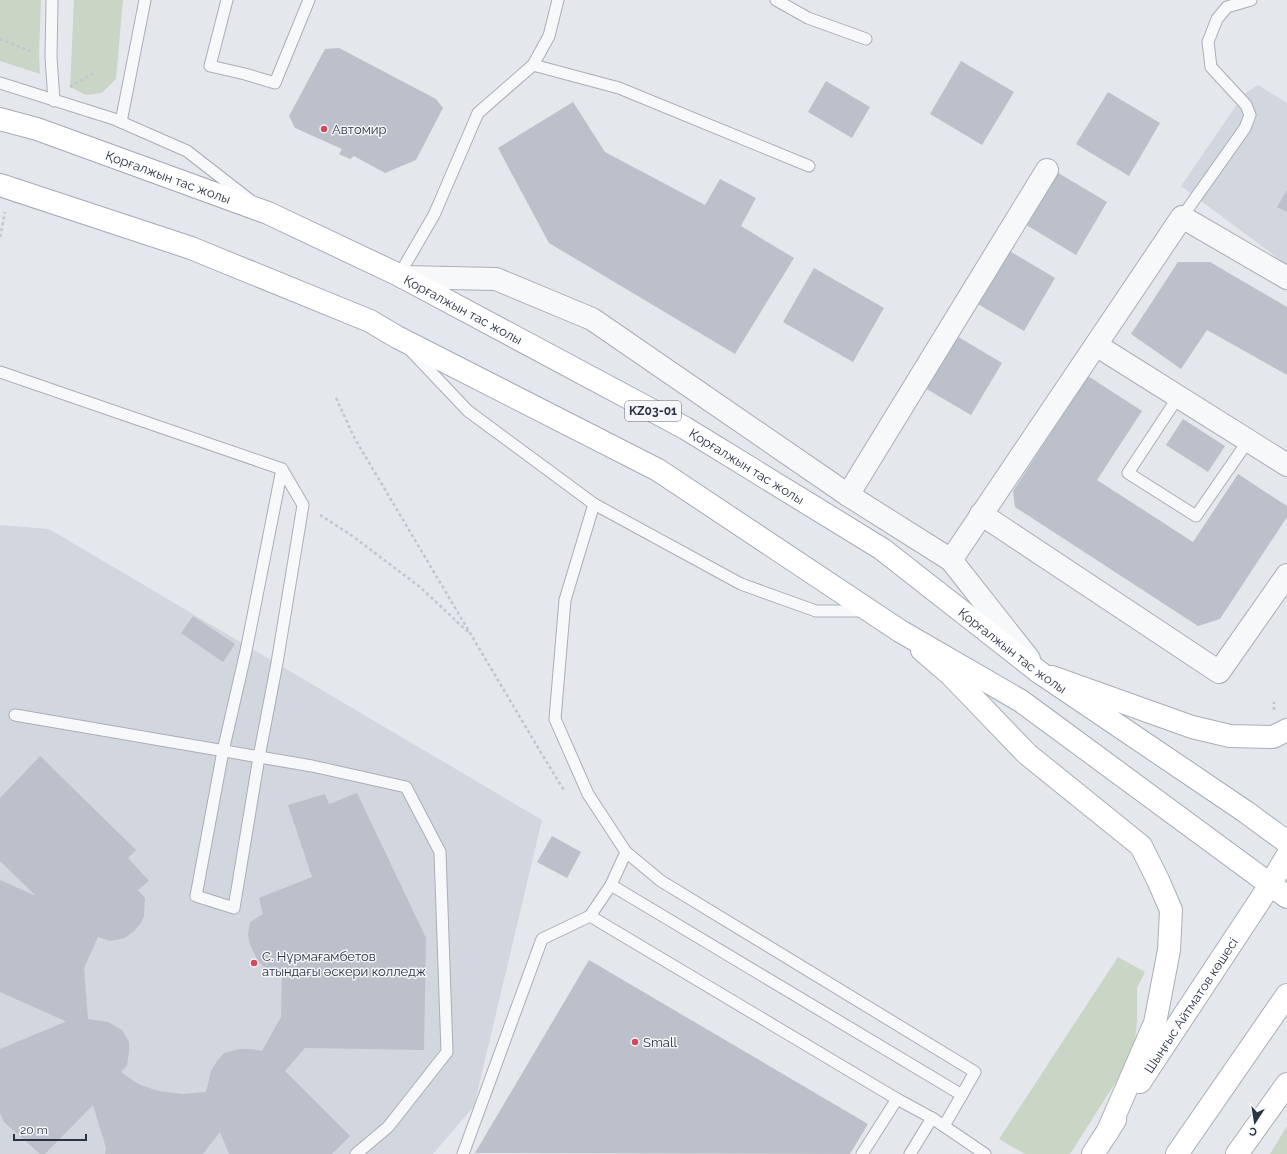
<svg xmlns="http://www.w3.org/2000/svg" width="1287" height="1154" font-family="Raleway,sans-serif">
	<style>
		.built { fill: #d2d6de }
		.green { fill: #c9d6c5 }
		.building { fill: #bbc0ca }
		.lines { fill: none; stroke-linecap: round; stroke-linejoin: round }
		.service-casing { stroke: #a9aeb7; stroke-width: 13 }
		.minor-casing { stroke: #a9aeb7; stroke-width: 24 }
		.secondary-casing { stroke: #a9aeb7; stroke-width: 24 }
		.primary-casing { stroke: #a3abb8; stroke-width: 24 }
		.path { stroke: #c2c5cb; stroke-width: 2.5; stroke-dasharray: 3 3; stroke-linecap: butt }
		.service { stroke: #f7f8fa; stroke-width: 11 }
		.minor { stroke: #f7f8fa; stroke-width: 22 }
		.secondary { stroke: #fff; stroke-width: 22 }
		.primary { stroke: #fff; stroke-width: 22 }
		.poi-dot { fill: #d1495b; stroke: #f4f6f9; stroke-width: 1.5 }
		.labels { text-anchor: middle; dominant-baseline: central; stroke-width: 3; stroke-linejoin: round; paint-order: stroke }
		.shield { fill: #f4f6f9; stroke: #676e7b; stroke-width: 1 }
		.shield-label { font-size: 12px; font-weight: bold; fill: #2b3445 }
		.poi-label { font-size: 13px; fill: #2b3445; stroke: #f4f6f9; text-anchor: start }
		.street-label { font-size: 13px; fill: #2b3445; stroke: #f4f6f9 }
	</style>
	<rect width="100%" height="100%" fill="#e4e7ec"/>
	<g class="built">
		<polygon points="1258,85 1287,103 1287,265 1181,186 1244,94"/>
		<polygon points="0,525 49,529 542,820 474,1106 433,1154 0,1154"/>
	</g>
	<g class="green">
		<polygon points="0,0 41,0 39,54 40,74 0,61"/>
		<polygon points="74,0 123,0 116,79 102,93 86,95 70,87"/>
		<polygon points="1118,957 1145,972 1137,988 1137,1022 1135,1041 1121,1074 1070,1154 1025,1154 999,1139"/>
		<polygon points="1287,1126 1287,1154 1270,1154"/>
	</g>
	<g class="building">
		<polygon points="339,48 436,99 443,108 416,160 385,173 354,156 350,159 339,154 342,149 295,128 289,116 325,49"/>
		<polygon points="961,61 1014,92 982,145 930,114"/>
		<polygon points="826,81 870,107 852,138 808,112"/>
		<polygon points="1108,92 1160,123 1129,176 1076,144"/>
		<polygon points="573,102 605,152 705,205 720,179 756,198 741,226 794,258 735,354 549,243 498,148"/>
		<polygon points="1055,171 1107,202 1076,255 1023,223"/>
		<polygon points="1287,190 1287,212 1277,207"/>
		<polygon points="1003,247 1055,278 1024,331 971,300"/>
		<polygon points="1178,262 1210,262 1287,307 1287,375 1207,330 1181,369 1131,334"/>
		<polygon points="814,268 884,308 853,362 783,322"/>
		<polygon points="950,332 1002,363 971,415 918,384"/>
		<polygon points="1088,376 1142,411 1097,480 1193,542 1238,474 1287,506 1287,517 1220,619 1198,626 1015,507 1013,491"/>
		<polygon points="1183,419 1225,446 1208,472 1166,445"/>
		<polygon points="193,616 235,644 223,662 181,633"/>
		<polygon points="40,756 136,850 128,858 149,881 138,890 145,898 144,916 141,923 134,931 125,938 110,941 98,937 84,968 88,1019 108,1022 122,1030 129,1042 129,1052 127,1065 121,1072 138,1084 158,1091 182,1094 206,1092 211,1071 217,1061 224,1053 239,1049 251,1049 262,1051 281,1017 282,971 264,967 258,961 250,945 248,935 250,922 263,914 259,898 312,877 288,805 325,794 329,804 357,793 426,938 424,1050 305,1048 285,1071 350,1136 332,1154 229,1154 220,1132 203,1154 105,1154 106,1148 93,1105 45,1154 40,1154 4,1122 0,1113 0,1049 65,1022 65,1021 0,992 0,880 36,896 0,861 0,798"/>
		<polygon points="552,836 581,852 567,878 537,862"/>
		<polygon points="589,960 868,1124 850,1154 475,1153"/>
	</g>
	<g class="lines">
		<defs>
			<g id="service">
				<polyline points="52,0 51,57 54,101"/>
				<polyline points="227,0 210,66 245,74 275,83 309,0"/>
				<polyline points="776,0 808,18 866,39"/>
				<polyline points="533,65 619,88 809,166"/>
				<polyline points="0,83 114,119 187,151 250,200"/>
				<polyline points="121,122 145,0"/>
				<polyline points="1182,217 1245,128 1250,115 1246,105 1211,67 1208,42 1217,19 1227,7 1251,0"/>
				<polyline points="399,275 434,215 478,113 533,65 549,36 558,0"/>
				<polyline points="411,351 468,411 594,504 741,584 816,611 865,611"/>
				<polyline points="0,372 282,469 246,651 223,751 196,896 234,908 259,757 277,663 303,505 282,469"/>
				<polyline points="1178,397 1128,473 1196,516 1248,441"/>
				<polyline points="15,715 312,766 406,787 440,852 447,1052 388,1127 356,1154"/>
				<polyline points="626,852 661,881 975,1072 944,1126"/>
				<polyline points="611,885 962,1095"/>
				<polyline points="590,916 897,1099 932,1118 985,1154"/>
				<polyline points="463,1154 542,939 590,916 611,885 626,852 588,794 555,719 565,600 594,504"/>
				<polyline points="862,1154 897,1099"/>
				<polyline points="910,1154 932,1118"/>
			</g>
			<g id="minor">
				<polyline points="402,277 496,279 592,319 848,495 951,560 1029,659"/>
				<polyline points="1096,345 1287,465"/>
				<polyline points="848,495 1047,170"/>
				<polyline points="981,514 1219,672 1287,575"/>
				<polyline points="951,560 1182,217 1287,278"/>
			</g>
			<g id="secondary">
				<polyline points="922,650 951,675 1027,754 1141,846 1158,880 1171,910 1169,950 1155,1023 1107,1133"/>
				<polyline points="1052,677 1192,727 1230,736 1273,737 1287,730"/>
				<path id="s1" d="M1140 1082 1270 885 1287 856"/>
				<polyline points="1093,1154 1115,1120"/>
				<polyline points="1177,1154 1287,995"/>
				<polyline points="1237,1154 1287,1084"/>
			</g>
			<g id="primary">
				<path id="s2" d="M0 119 37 129 268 213 399 275 685 428 882 549 1039 672 1246 812 1287 842"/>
				<polyline points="0,185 191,248 370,321 397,337 658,470 900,631 1021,701 1287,897"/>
			</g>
		</defs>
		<use href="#service" class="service-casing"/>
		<use href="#minor" class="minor-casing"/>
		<use href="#secondary" class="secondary-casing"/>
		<use href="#primary" class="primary-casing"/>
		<g class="path">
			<polyline points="0,39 33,52"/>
			<polyline points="70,87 95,72"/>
			<polyline points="0,237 5,212"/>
			<polyline points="336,398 355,439 540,751 565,792"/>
			<polyline points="320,515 351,535 420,587 468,632"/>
			<polyline points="1274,710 1274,702"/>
		</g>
		<use href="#service" class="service"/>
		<use href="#minor" class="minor"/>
		<use href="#secondary" class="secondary"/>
		<use href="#primary" class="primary"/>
	</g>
	<g class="poi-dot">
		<circle cx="324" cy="129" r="4"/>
		<circle cx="254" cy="963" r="4"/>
		<circle cx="635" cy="1042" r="4"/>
	</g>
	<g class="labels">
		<rect class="shield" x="625" y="401" width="56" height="20" rx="3"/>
		<g class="shield-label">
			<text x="653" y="411">KZ03-01</text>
		</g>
		<g class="poi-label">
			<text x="332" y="129">Автомир</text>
			<text x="262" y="956">С. Нұрмағамбетов<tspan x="262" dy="15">атындағы әскери колледж</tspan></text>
			<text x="643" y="1042">Small</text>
		</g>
		<g class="street-label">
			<text stroke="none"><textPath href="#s2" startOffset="178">Қорғалжын тас жолы</textPath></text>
			<text stroke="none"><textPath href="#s2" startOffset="502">Қорғалжын тас жолы</textPath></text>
			<text stroke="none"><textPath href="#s2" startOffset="826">Қорғалжын тас жолы</textPath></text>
			<text stroke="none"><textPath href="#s2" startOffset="1150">Қорғалжын тас жолы</textPath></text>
			<text stroke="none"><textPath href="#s1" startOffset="92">Шыңғыс Айтматов көшесі</textPath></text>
		</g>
	</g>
	<g transform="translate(1255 1122) rotate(192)" stroke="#f4f6f9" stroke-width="3" paint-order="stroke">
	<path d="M0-3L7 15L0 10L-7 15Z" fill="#2b3445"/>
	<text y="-6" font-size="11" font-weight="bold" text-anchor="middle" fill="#2b3445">С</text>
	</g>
	<path d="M14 1134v6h72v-6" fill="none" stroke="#2b3445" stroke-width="2"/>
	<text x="20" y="1134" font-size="12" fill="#2b3445" stroke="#f4f6f9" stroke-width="3" paint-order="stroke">20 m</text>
</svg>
